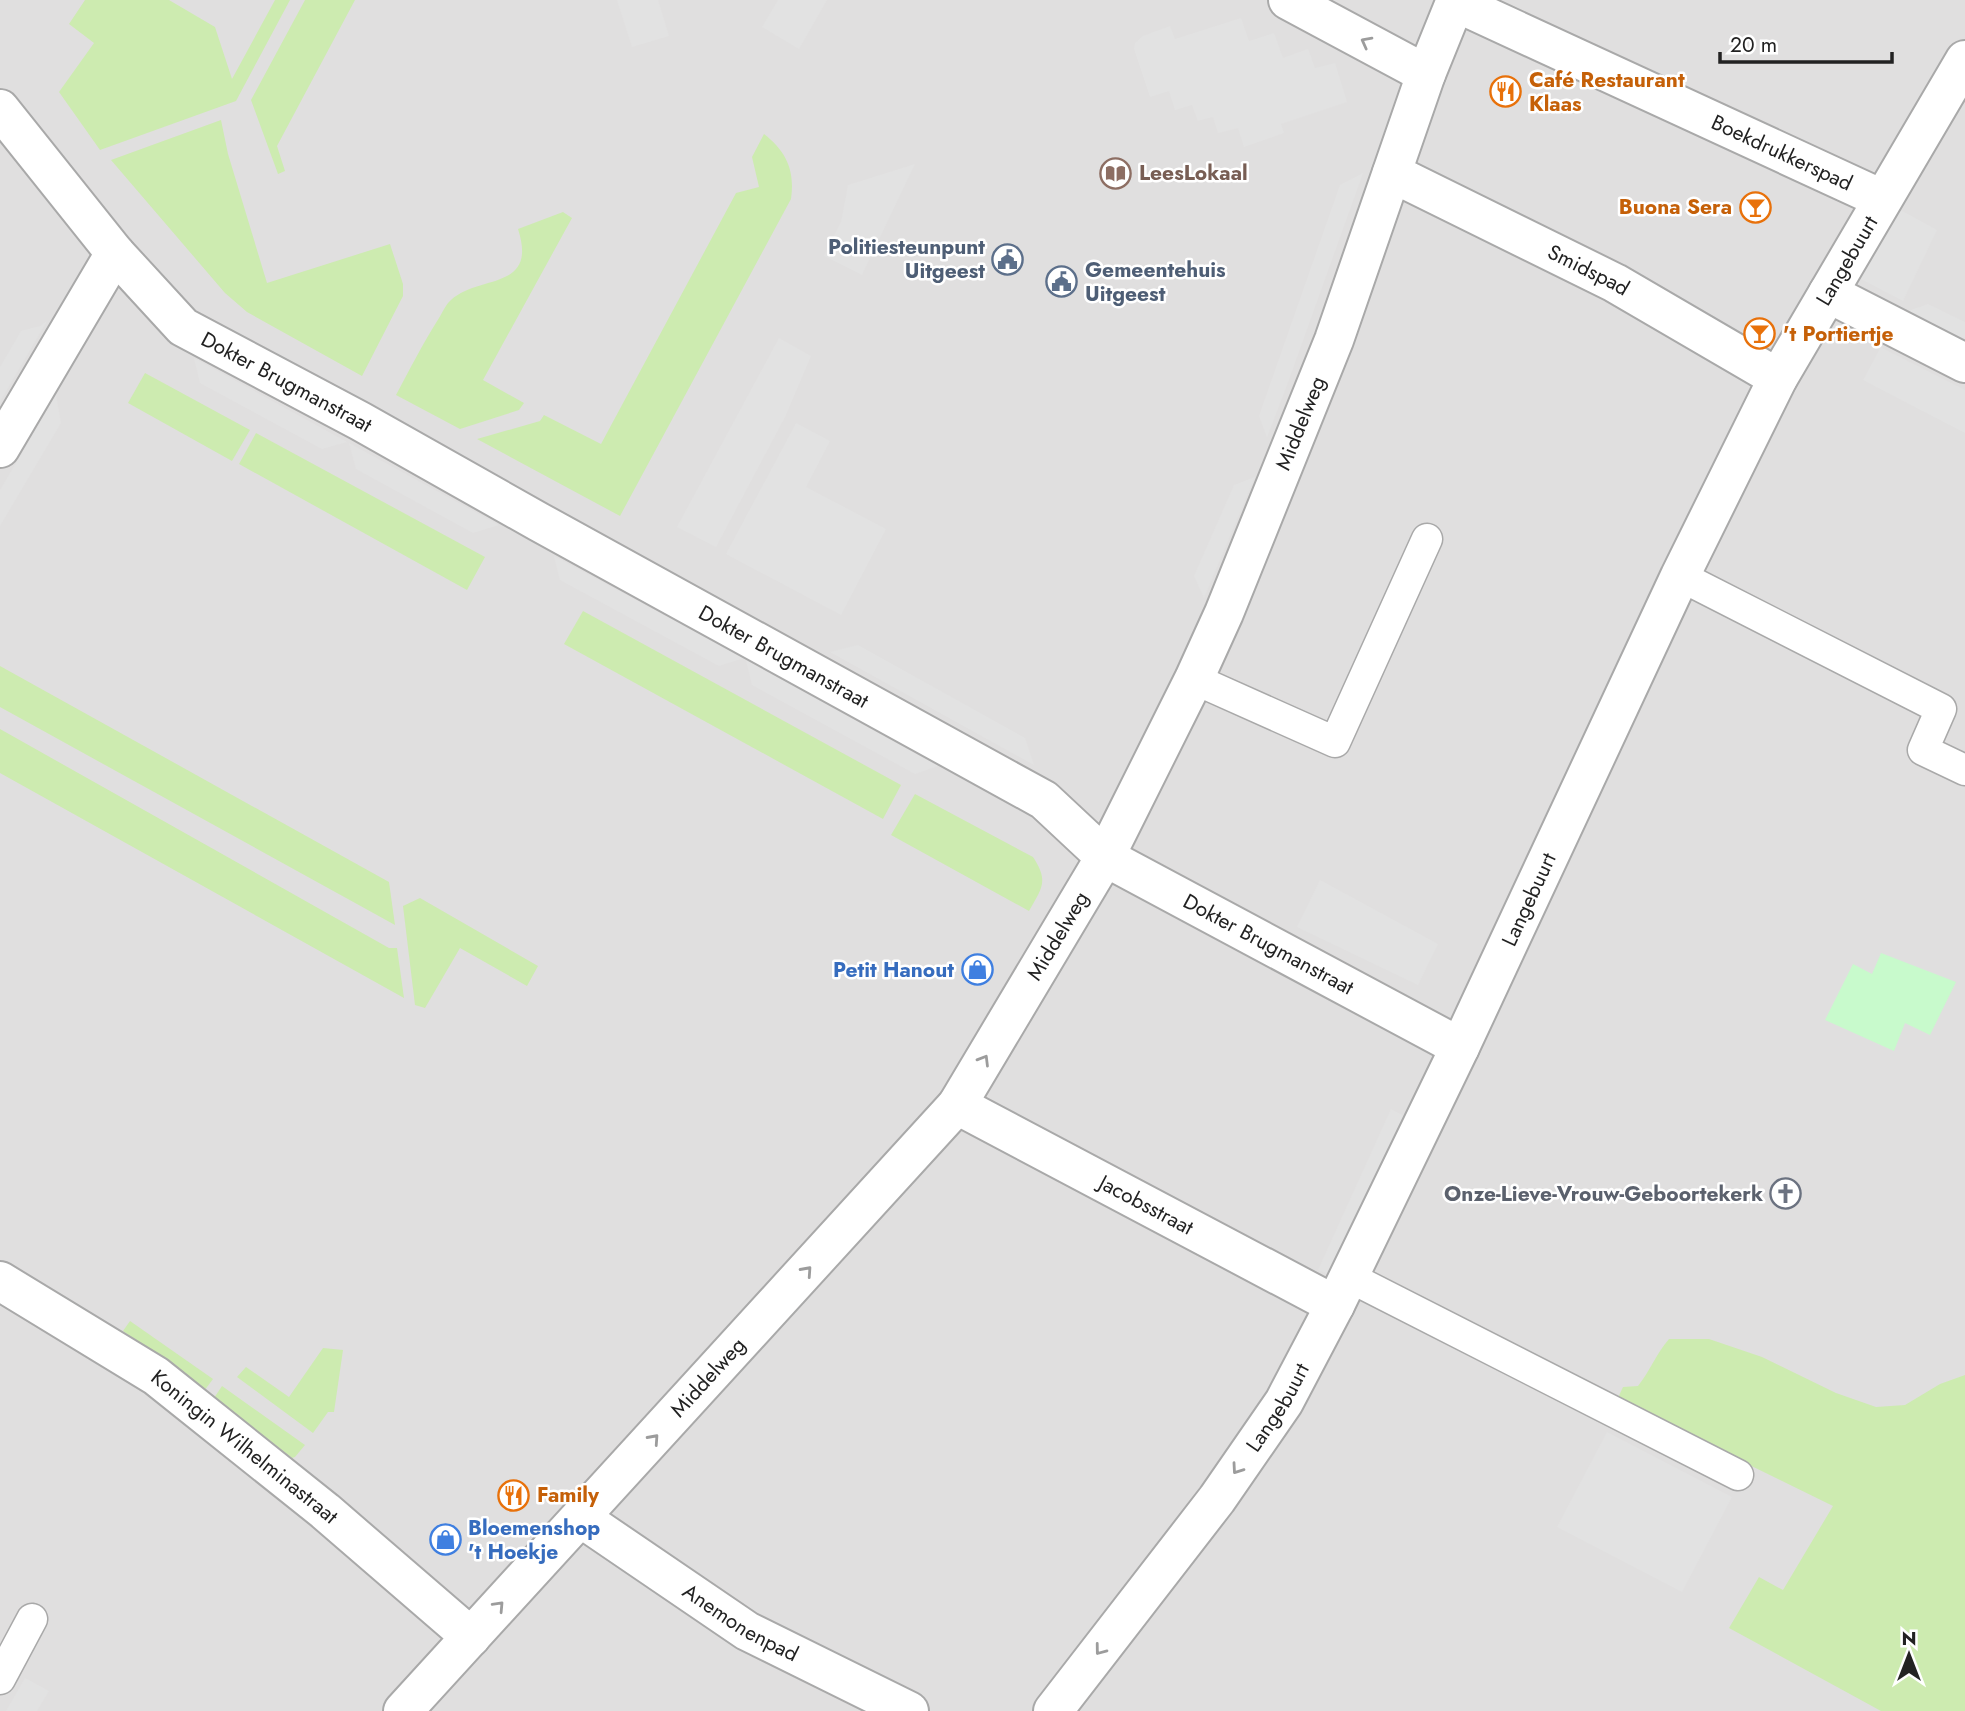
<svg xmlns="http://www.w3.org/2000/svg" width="1965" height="1711" font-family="Jost,sans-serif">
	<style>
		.residential { fill: #e0dfdf }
		.grass { fill: #cdebb0 }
		.park { fill: #c8facc }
		.parking { fill: #e2e2e2 }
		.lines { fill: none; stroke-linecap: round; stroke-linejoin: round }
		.service-casing { stroke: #a9a9a9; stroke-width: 33 }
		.pedestrian-casing { stroke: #a9a9a9; stroke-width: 42 }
		.minor-casing { stroke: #a9a9a9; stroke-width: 42 }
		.service { stroke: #fff; stroke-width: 30 }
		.pedestrian { stroke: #fff; stroke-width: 38 }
		.minor { stroke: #fff; stroke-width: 38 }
		.oneway { stroke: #9c9c9c }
		.labels { text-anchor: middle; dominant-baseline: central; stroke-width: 5; stroke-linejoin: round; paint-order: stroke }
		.food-label { font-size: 21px; font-weight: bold; fill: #c56008; stroke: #fff; text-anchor: start }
		.street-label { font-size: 21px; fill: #222; stroke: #fff }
		.education-label { font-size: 21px; font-weight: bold; fill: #785e54; stroke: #fff; text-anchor: start }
		.service-label { font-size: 21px; font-weight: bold; fill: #4e5e75; stroke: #fff; text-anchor: end }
		.shop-label { font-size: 21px; font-weight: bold; fill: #366cbe; stroke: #fff; text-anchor: end }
		.worship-label { font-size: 21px; font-weight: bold; fill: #5b616d; stroke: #fff; text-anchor: end }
	</style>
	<rect width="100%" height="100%" fill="#f2efe9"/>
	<rect class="residential" x="0" y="0" width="1965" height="1711"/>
	<g class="grass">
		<polygon points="85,0 169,0 215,27 232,79 275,0 290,0 236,101 100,150 59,92 94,43 69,24"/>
		<polygon points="305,0 355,0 277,146 285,171 278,174 251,100"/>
		<polygon points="221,120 228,154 267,283 390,244 403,284 403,296 362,376 247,312 225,293 111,160"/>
		<path d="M764 134C787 152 795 171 791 199L620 516 477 439 540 421 544 415 601 444 736 193 759 187 752 157Z"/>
		<path d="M563 212 572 218 483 380 524 403 519 410 460 429 396 395C410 369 423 343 439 318 442 313 446 304 451 300 480 274 538 291 518 229Z"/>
		<polygon points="145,373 250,430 232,461 128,403"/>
		<polygon points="256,433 485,557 467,590 239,464"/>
		<polygon points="583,611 901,785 883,819 564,644"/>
		<polygon points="0,666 389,882 395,925 0,707"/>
		<polygon points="0,729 389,948 397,948 404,998 0,773"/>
		<path d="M915 794 1033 857C1049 881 1042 888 1029 911L891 835Z"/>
		<polygon points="420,898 538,966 527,986 460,948 425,1008 415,1005 403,906"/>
		<polygon points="130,1321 213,1379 204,1391 123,1331"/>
		<path d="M1669 1339H1709L1762 1357 1836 1393 1876 1407 1905 1405 1940 1384 1965 1375V1711H1881L1729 1628 1759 1577 1783 1590 1833 1506 1617 1400 1623 1387 1638 1386C1650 1371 1656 1354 1669 1339Z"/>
		<polygon points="323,1348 343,1350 334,1412 328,1412 313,1433 237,1377 246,1367 289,1397"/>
		<polygon points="222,1386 305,1445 295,1457 292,1458 214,1398"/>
	</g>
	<polygon class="park" points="1881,953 1956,982 1930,1035 1905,1023 1894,1051 1825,1020 1853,964 1872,974"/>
	<g class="parking">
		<polygon points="617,0 658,0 669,36 632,47"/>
		<polygon points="778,0 827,0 799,49 762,27"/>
		<polygon points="1241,18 1249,41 1274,33 1283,58 1308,49 1315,68 1335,63 1347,102 1281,124 1284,133 1244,147 1238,128 1218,133 1213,117 1198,121 1192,105 1175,110 1169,91 1150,97 1134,49 1135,43 1143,36 1170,26 1175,39"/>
		<polygon points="915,164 862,275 824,256 841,222 848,185"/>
		<polygon points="1363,173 1287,385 1267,437 1259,416 1340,185"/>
		<polygon points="1895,207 1937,230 1903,301 1857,277"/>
		<polygon points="1928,304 1965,322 1965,341 1908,311"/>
		<polygon points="47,321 0,402 0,367 21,331 40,326"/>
		<polygon points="779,338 811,356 785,417 716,547 677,527"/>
		<polygon points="1878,346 1965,390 1965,433 1863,380 1879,350"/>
		<polygon points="194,358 347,442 322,449 200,383"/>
		<polygon points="56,395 61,423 0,526 0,490"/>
		<polygon points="796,423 830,441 806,487 886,529 841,615 726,554"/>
		<polygon points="349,443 499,525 473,533 356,469"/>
		<polygon points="1255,477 1204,598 1194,576 1234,485"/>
		<polygon points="554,556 744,658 719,666 560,580"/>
		<polygon points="858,645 1025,738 1034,765 830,652"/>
		<polygon points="746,660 938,766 915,774 752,685"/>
		<polygon points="1320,880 1438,944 1418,985 1297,927"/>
		<polygon points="1391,1109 1408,1118 1335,1277 1318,1270"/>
		<polygon points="1607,1432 1732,1497 1682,1592 1557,1527"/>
		<polygon points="25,1678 49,1691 37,1711 6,1711"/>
	</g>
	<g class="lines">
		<defs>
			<g id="service">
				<polyline points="1680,576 1941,709 1923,750 1965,770"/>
				<polyline points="1194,679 1335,742 1427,539"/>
				<polyline points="1349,1277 1738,1475"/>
				<polyline points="0,1679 32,1619"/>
			</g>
			<g id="pedestrian">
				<path id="s1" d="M1455 2 1882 199"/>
				<path id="s2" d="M1392 173 1615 283 1778 378"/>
				<path id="s3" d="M957 1105 1335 1305"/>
				<path id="s4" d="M581 1518 747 1631 909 1711"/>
			</g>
			<g id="minor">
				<polyline points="1288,0 1426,74"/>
				<path id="s5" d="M0 109 115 253 183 327 360 421 539 522 1044 800 1105 857 1460 1047"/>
				<polyline points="1828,293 1965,363"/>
				<polyline points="0,448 115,253"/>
				<path id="s6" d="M0 1281 156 1376 325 1511 471 1637"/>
				<path id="s7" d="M403 1711 957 1105 1105 857 1194 679 1224 613 1334 340 1426 74 1456 0"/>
				<path id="s8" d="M1053 1711 1217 1499 1284 1402 1335 1305 1460 1047 1680 576 1778 378 1965 60"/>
			</g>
		</defs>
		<use href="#service" class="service-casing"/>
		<use href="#pedestrian" class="pedestrian-casing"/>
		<use href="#minor" class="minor-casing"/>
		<use href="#service" class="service"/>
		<use href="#pedestrian" class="pedestrian"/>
		<use href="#minor" class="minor"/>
	</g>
	<defs><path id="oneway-chevron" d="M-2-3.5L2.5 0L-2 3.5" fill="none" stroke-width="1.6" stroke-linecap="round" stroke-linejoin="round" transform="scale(1.75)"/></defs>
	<g class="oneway">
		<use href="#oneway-chevron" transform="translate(1366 42) rotate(-152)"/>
		<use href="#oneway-chevron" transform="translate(984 1060) rotate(-59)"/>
		<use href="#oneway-chevron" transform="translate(807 1271) rotate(-48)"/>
		<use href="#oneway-chevron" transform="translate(654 1439) rotate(-48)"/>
		<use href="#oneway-chevron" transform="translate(1237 1469) rotate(125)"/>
		<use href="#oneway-chevron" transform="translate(499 1606) rotate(-47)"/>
		<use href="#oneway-chevron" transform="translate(1100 1650) rotate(127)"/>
	</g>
	<defs>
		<symbol id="restaurant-ring" viewBox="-11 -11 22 22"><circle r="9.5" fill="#fff" stroke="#e8710a" stroke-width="1.5"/><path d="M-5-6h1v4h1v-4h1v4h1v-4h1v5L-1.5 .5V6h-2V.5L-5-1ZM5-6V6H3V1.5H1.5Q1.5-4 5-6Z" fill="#e8710a"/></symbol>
		<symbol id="library-ring" viewBox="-11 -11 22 22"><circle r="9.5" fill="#fff" stroke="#8d6e63" stroke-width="1.5"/><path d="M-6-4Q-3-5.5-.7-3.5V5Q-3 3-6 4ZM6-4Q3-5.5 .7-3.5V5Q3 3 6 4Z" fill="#8d6e63"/></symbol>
		<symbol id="bar-ring" viewBox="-11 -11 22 22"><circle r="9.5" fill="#fff" stroke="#e8710a" stroke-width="1.5"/><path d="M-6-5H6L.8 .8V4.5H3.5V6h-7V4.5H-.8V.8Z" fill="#e8710a"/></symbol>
		<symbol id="civic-ring" viewBox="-11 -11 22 22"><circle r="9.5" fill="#fff" stroke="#5c6f8a" stroke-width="1.5"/><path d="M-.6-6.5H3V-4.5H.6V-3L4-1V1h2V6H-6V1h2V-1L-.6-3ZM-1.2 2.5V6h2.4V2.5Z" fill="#5c6f8a"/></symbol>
		<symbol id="shop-ring" viewBox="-11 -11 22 22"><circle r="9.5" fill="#fff" stroke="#3f7fe0" stroke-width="1.5"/><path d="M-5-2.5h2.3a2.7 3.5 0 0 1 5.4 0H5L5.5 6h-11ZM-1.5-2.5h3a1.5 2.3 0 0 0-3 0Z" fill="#3f7fe0"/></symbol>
		<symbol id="church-ring" viewBox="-11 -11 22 22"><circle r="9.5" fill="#fff" stroke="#6b7280" stroke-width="1.5"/><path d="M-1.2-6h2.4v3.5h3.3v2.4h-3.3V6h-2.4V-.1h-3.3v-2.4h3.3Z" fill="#6b7280"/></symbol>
	</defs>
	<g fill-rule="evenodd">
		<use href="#restaurant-ring" x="1488" y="74" width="35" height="35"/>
		<use href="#library-ring" x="1098" y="156" width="35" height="35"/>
		<use href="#bar-ring" x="1738" y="190" width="35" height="35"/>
		<use href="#civic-ring" x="990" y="242" width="35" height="35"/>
		<use href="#civic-ring" x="1044" y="264" width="35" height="35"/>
		<use href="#bar-ring" x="1742" y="316" width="35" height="35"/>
		<use href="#shop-ring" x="960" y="952" width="35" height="35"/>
		<use href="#church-ring" x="1768" y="1176" width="35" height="35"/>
		<use href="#restaurant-ring" x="496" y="1478" width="35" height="35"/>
		<use href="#shop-ring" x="428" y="1522" width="35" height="35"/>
	</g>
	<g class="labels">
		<g class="food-label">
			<text x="1529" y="80">Café Restaurant<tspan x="1529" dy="24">Klaas</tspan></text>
			<text x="1732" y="207" text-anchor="end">Buona Sera</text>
			<text x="1783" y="334">'t Portiertje</text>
			<text x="537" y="1495">Family</text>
		</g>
		<g class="street-label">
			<text stroke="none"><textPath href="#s1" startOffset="360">Boekdrukkerspad</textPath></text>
			<text stroke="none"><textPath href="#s8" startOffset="1659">Langebuurt</textPath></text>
			<text stroke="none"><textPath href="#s2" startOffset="219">Smidspad</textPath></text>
			<text stroke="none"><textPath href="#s5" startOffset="402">Dokter Brugmanstraat</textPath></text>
			<text stroke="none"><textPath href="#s7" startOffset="1586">Middelweg</textPath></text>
			<text stroke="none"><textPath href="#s5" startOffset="970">Dokter Brugmanstraat</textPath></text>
			<text stroke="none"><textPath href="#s8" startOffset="945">Langebuurt</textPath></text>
			<text stroke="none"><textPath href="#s7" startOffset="1018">Middelweg</textPath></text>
			<text stroke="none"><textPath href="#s5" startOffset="1536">Dokter Brugmanstraat</textPath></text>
			<text stroke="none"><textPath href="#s3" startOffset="214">Jacobsstraat</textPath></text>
			<text stroke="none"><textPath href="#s7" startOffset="452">Middelweg</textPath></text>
			<text stroke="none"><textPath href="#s8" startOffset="378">Langebuurt</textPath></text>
			<text stroke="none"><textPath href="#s6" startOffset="296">Koningin Wilhelminastraat</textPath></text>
			<text stroke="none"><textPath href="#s4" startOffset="191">Anemonenpad</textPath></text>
		</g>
		<g class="education-label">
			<text x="1139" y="173">LeesLokaal</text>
		</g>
		<g class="service-label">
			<text x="985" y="247">Politiesteunpunt<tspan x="985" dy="24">Uitgeest</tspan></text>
			<text x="1085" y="270" text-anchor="start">Gemeentehuis<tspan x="1085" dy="24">Uitgeest</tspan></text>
		</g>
		<g class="shop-label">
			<text x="954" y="970">Petit Hanout</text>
			<text x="468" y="1528" text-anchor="start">Bloemenshop<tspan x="468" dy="24">'t Hoekje</tspan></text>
		</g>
		<g class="worship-label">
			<text x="1763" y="1194">Onze-Lieve-Vrouw-Geboortekerk</text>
		</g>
	</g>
	<g transform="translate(1909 1655)" stroke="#ffffff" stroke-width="5" paint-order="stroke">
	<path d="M0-5L12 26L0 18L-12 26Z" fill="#222222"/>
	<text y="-10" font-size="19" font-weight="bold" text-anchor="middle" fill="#222222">N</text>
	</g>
	<path d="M1720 52v10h172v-10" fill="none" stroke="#222222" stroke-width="3.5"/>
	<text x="1730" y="52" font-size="21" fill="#222222" stroke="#ffffff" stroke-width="5" paint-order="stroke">20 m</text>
</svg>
